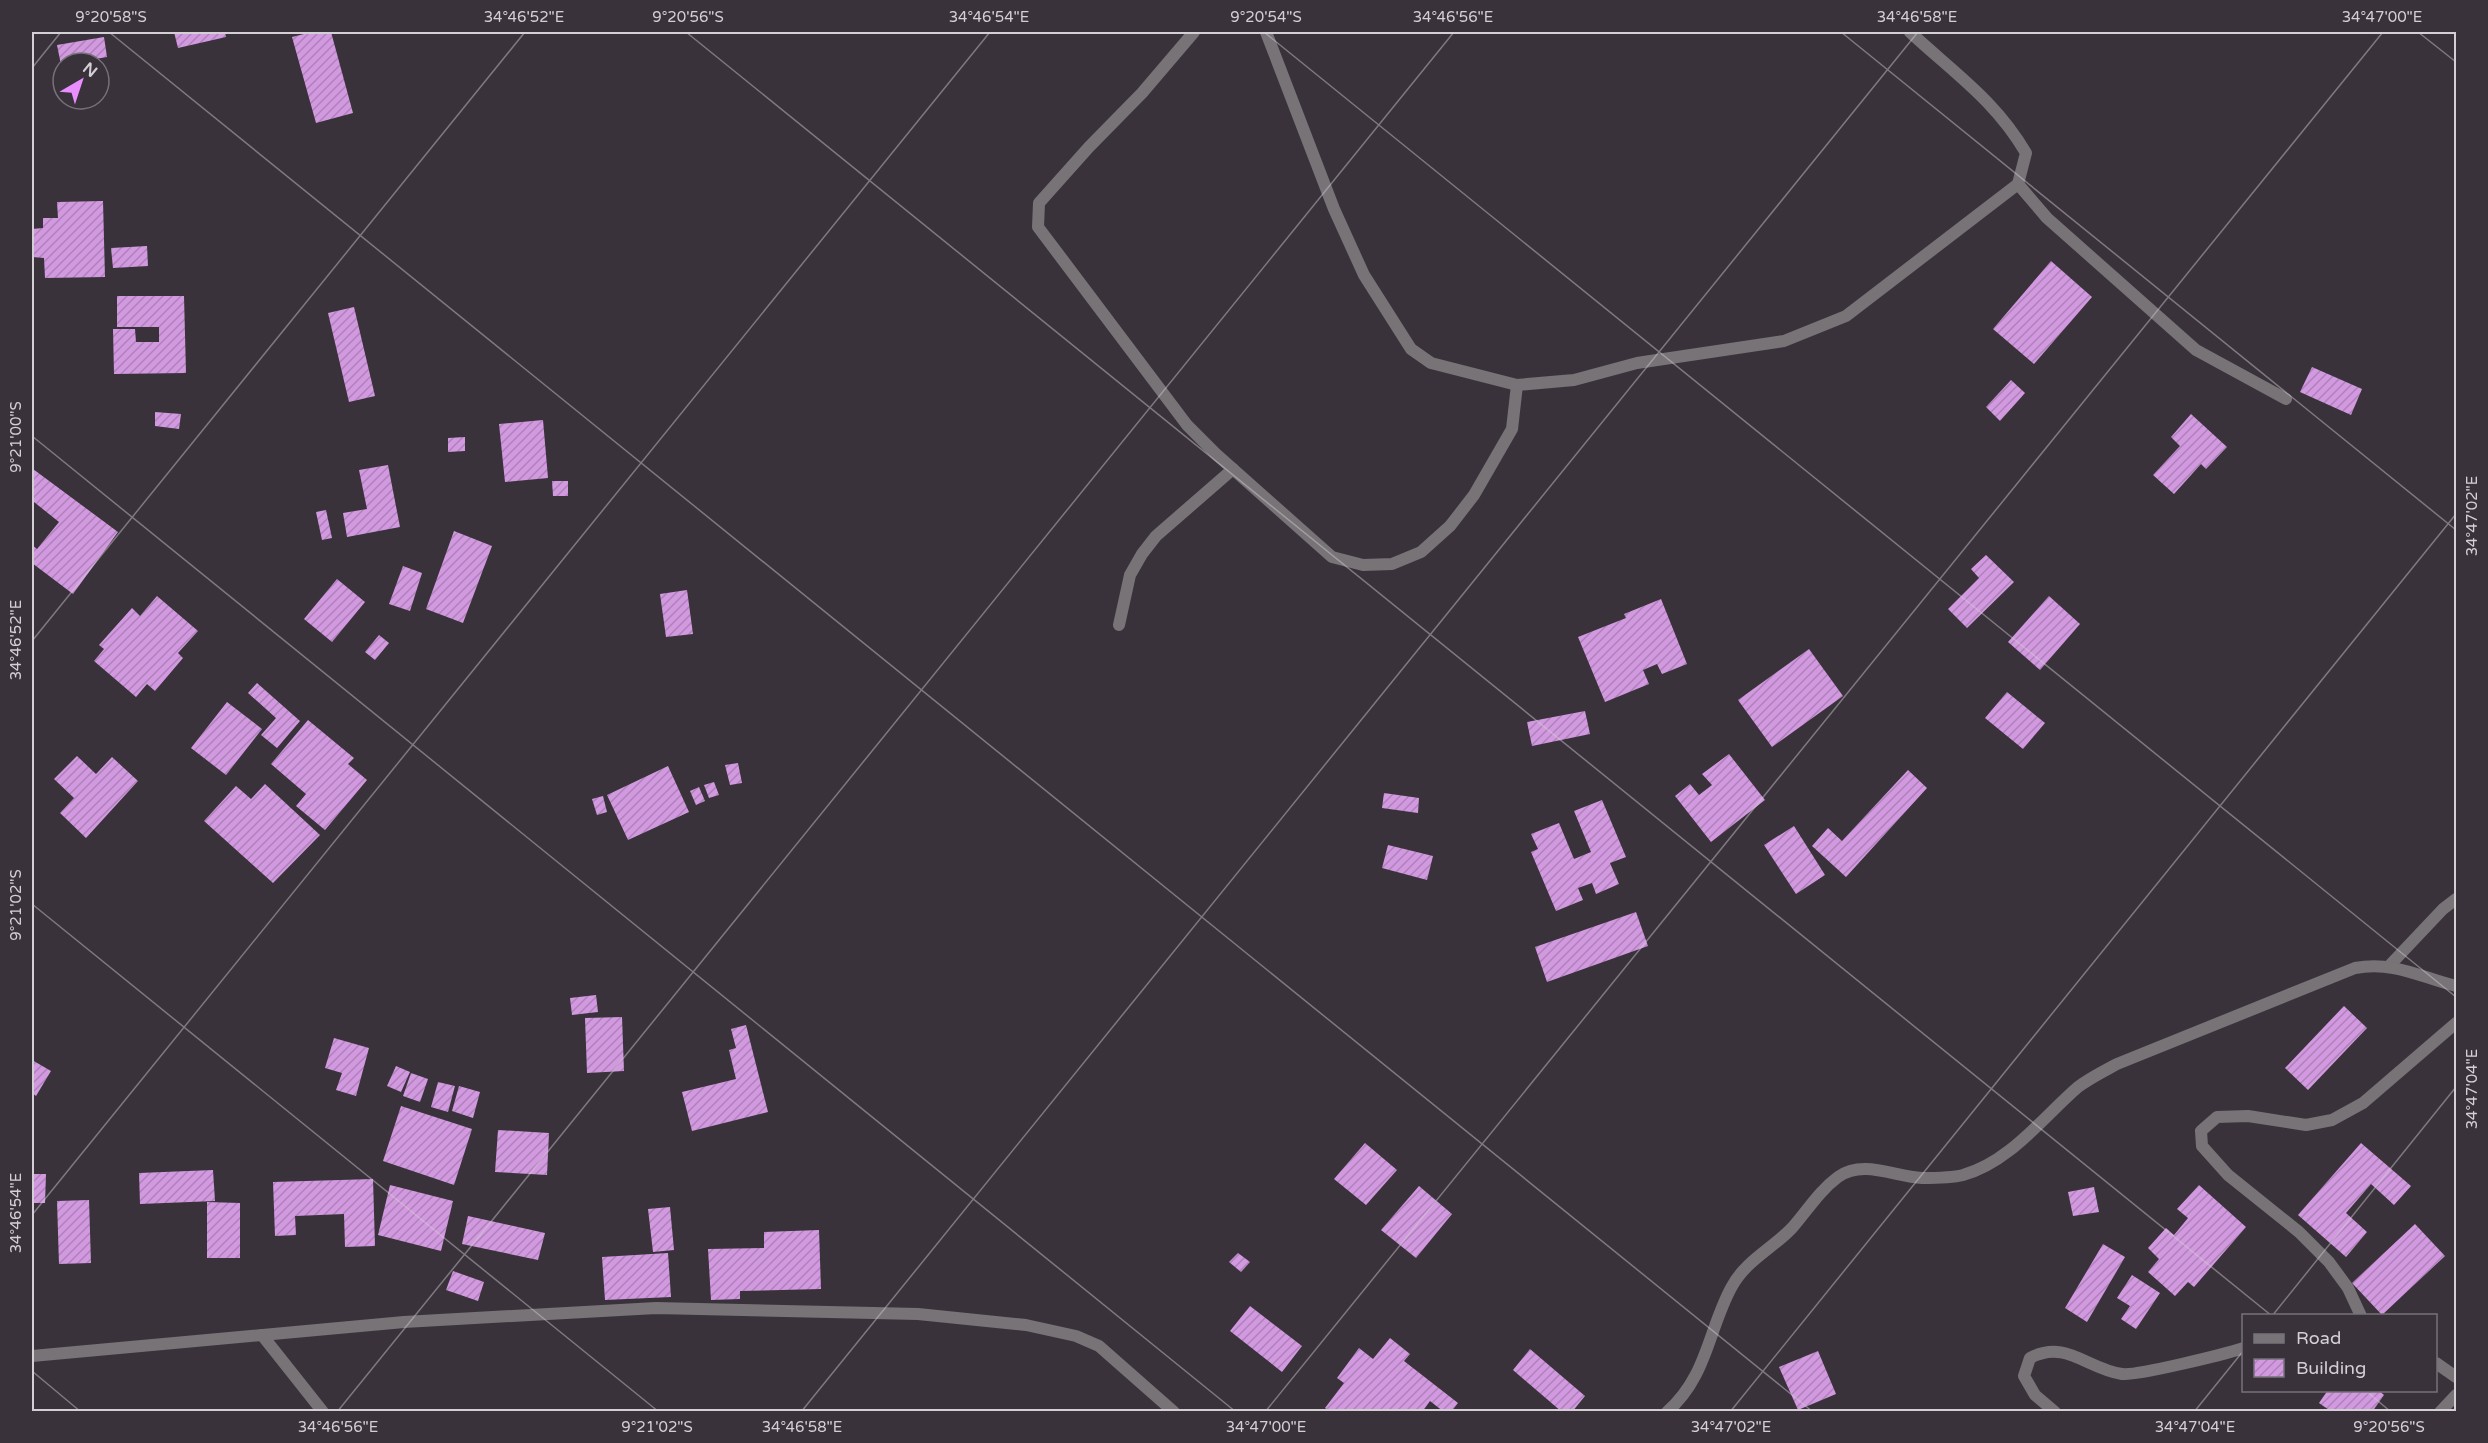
<svg xmlns="http://www.w3.org/2000/svg" width="2488" height="1443" font-family="'Varela Round',sans-serif">
	<style>
		.building { fill: url(#building-hatch) }
		.lines { fill: none; stroke-linecap: round; stroke-linejoin: round }
		.street { stroke: #777377; stroke-width: 12 }
		.ticks { fill: none; stroke: #d4cfd5; stroke-width: 1.5; stroke-opacity: 0.45 }
		.neatline { fill: none; stroke: #d4cfd5; stroke-width: 2 }
		.ticks-label { font-size: 15px; text-anchor: middle; fill: #d4cfd5 }
	</style>
	<defs>
		<pattern id="building-hatch" width="6" height="6" patternUnits="userSpaceOnUse" patternTransform="scale(1.5)"><rect width="6" height="6" fill="#d299e0"/><path d="M-1 1l2-2M0 6l6-6M5 7l2-2" fill="none" stroke="#ae82b8"/></pattern>
	</defs>
	<rect width="100%" height="100%" fill="#39323b"/>
	<g class="building">
		<polygon points="174,32 225,32 226,37 178,48"/>
		<polygon points="312,32 331,32 353,113 316,123 292,37"/>
		<polygon points="104,37 107,57 61,65 57,45"/>
		<polygon points="103,201 105,277 45,278 44,258 32,257 32,229 43,228 43,218 58,218 57,202"/>
		<polygon points="147,246 148,266 113,268 111,248"/>
		<polygon points="2051,261 2092,297 2034,364 1993,329"/>
		<polygon points="117,296 184,296 186,373 114,374 113,329 135,329 136,342 159,342 159,327 117,327"/>
		<polygon points="354,307 375,396 349,402 328,313"/>
		<polygon points="2312,367 2362,389 2351,415 2300,392"/>
		<polygon points="2011,380 2025,393 2000,421 1986,407"/>
		<polygon points="155,412 181,414 179,429 155,426"/>
		<polygon points="2191,414 2227,447 2206,469 2201,464 2174,494 2153,475 2180,446 2171,437"/>
		<polygon points="543,420 548,478 505,482 499,424"/>
		<polygon points="465,437 465,451 448,452 448,438"/>
		<polygon points="388,465 400,527 347,537 343,513 367,509 359,470"/>
		<polygon points="33,469 118,532 73,594 32,563 32,545 37,549 59,522 34,502 32,505"/>
		<polygon points="552,481 568,481 568,496 553,496"/>
		<polygon points="326,510 332,538 322,540 316,512"/>
		<polygon points="454,531 492,546 463,623 426,609"/>
		<polygon points="1986,555 2014,582 1967,628 1948,609 1979,578 1971,569"/>
		<polygon points="403,566 422,573 410,611 389,604"/>
		<polygon points="337,579 365,602 332,642 304,619"/>
		<polygon points="687,590 693,634 666,637 660,594"/>
		<polygon points="157,596 198,631 178,653 183,658 155,691 147,684 136,697 94,661 104,649 99,645 132,608 140,616"/>
		<polygon points="2049,596 2080,624 2040,670 2008,642"/>
		<polygon points="1661,599 1687,664 1662,674 1657,664 1643,670 1649,684 1605,702 1578,637 1626,618 1624,614"/>
		<polygon points="379,635 389,643 375,660 365,652"/>
		<polygon points="1809,649 1843,696 1772,747 1738,700"/>
		<polygon points="257,683 300,721 277,748 261,735 276,718 248,693"/>
		<polygon points="2007,692 2045,723 2023,749 1985,718"/>
		<polygon points="227,702 262,729 226,775 191,748"/>
		<polygon points="1585,711 1590,734 1532,746 1527,722"/>
		<polygon points="308,720 354,758 348,764 367,780 325,830 296,806 306,794 271,764"/>
		<polygon points="1729,754 1765,800 1711,842 1675,796 1690,784 1699,795 1712,785 1702,774"/>
		<polygon points="77,756 96,774 112,757 138,781 86,838 60,813 74,798 54,779"/>
		<polygon points="738,763 742,783 730,785 725,765"/>
		<polygon points="668,766 689,812 628,840 607,795"/>
		<polygon points="1908,770 1927,788 1846,877 1812,846 1828,828 1842,841"/>
		<polygon points="714,782 719,795 709,798 704,785"/>
		<polygon points="265,784 320,835 273,883 204,821 236,786 251,799"/>
		<polygon points="699,787 705,801 696,805 690,791"/>
		<polygon points="1384,793 1419,798 1418,813 1382,808"/>
		<polygon points="603,796 607,812 597,815 592,799"/>
		<polygon points="1602,800 1626,857 1610,863 1619,884 1596,894 1592,883 1578,888 1583,900 1556,911 1531,852 1538,849 1531,834 1559,823 1574,859 1591,852 1574,811"/>
		<polygon points="1794,826 1825,875 1796,894 1764,845"/>
		<polygon points="1388,845 1433,856 1427,880 1382,868"/>
		<polygon points="1636,912 1648,946 1547,982 1535,947"/>
		<polygon points="596,995 598,1012 572,1015 570,998"/>
		<polygon points="2344,1006 2367,1028 2308,1090 2285,1068"/>
		<polygon points="622,1017 624,1071 587,1073 585,1018"/>
		<polygon points="746,1025 768,1112 692,1131 682,1092 736,1079 729,1050 736,1048 731,1029"/>
		<polygon points="334,1038 369,1048 356,1096 336,1090 342,1073 325,1068"/>
		<polygon points="32,1060 51,1071 36,1096 32,1093"/>
		<polygon points="396,1066 410,1072 401,1092 387,1086"/>
		<polygon points="411,1073 428,1079 420,1102 403,1096"/>
		<polygon points="438,1082 455,1086 448,1112 431,1107"/>
		<polygon points="459,1086 480,1092 473,1118 452,1111"/>
		<polygon points="401,1106 472,1129 454,1185 383,1161"/>
		<polygon points="498,1130 549,1133 547,1175 495,1172"/>
		<polygon points="1365,1143 1397,1170 1366,1205 1334,1179"/>
		<polygon points="2361,1143 2411,1186 2394,1205 2371,1184 2346,1213 2367,1232 2346,1257 2298,1215"/>
		<polygon points="213,1170 215,1201 140,1204 139,1173"/>
		<polygon points="32,1174 46,1174 45,1203 32,1203"/>
		<polygon points="373,1179 375,1246 345,1247 344,1214 295,1216 296,1235 275,1236 273,1182"/>
		<polygon points="390,1185 453,1201 441,1251 378,1235"/>
		<polygon points="2199,1185 2246,1227 2194,1287 2188,1282 2175,1296 2148,1272 2159,1259 2148,1248 2166,1228 2174,1235 2188,1218 2177,1209"/>
		<polygon points="1419,1186 1452,1214 1416,1258 1381,1230"/>
		<polygon points="2094,1187 2099,1212 2073,1216 2068,1192"/>
		<polygon points="89,1200 91,1263 59,1264 57,1201"/>
		<polygon points="207,1202 240,1203 240,1258 207,1258"/>
		<polygon points="670,1207 674,1250 653,1252 648,1209"/>
		<polygon points="468,1216 545,1233 538,1260 462,1244"/>
		<polygon points="2415,1224 2445,1256 2382,1315 2352,1283"/>
		<polygon points="819,1230 821,1289 740,1291 740,1299 711,1300 708,1249 764,1248 764,1232"/>
		<polygon points="2103,1244 2125,1257 2087,1322 2065,1308"/>
		<polygon points="668,1253 671,1297 605,1300 602,1257"/>
		<polygon points="1238,1253 1250,1262 1241,1272 1229,1262"/>
		<polygon points="453,1271 484,1282 478,1301 446,1290"/>
		<polygon points="2132,1275 2160,1293 2136,1329 2121,1319 2130,1306 2117,1298"/>
		<polygon points="1250,1306 1302,1346 1282,1372 1230,1331"/>
		<polygon points="1390,1338 1410,1354 1404,1361 1458,1403 1451,1412 1444,1412 1430,1401 1422,1412 1330,1412 1325,1408 1344,1383 1337,1378 1359,1348 1373,1359"/>
		<polygon points="1530,1349 1585,1396 1572,1412 1562,1412 1513,1370"/>
		<polygon points="1818,1351 1836,1394 1798,1410 1779,1367"/>
		<polygon points="2328,1390 2378,1390 2384,1395 2372,1412 2332,1412 2319,1403"/>
	</g>
	<g class="lines">
		<g class="street">
			<polyline points="1194,32 1142,93 1089,147 1039,203 1038,227 1187,425 1216,454 1332,557 1363,565 1392,564 1421,552 1450,526 1474,495 1512,429 1517,385"/>
			<polyline points="1266,32 1334,209 1364,275 1411,349 1431,363 1517,385 1574,380 1637,363 1784,341 1846,316 2018,184"/>
			<path d="M1910 32C1954 73 1995 100 2026 153L2018 184 2047 218 2196 350 2286 399"/>
			<polyline points="1119,625 1130,575 1142,554 1156,536 1233,469"/>
			<polyline points="2390,965 2443,909 2456,899"/>
			<polyline points="2361,1316 2348,1288 2329,1262 2299,1232 2228,1175 2202,1146 2201,1131 2217,1117 2248,1116 2306,1125 2332,1120 2363,1103 2456,1023"/>
			<polyline points="262,1335 323,1412"/>
			<polyline points="32,1356 404,1322 656,1308 918,1314 1026,1325 1076,1336 1099,1346 1174,1412"/>
			<polyline points="2436,1363 2456,1377"/>
			<path d="M1667 1412C1707 1377 1708 1331 1731 1288 1745 1261 1772 1249 1792 1228 1807 1211 1819 1191 1838 1177 1863 1159 1895 1177 1922 1178 1934 1178 1951 1178 1963 1175 2010 1162 2043 1117 2078 1087 2090 1078 2104 1071 2117 1064L2355 968C2394 961 2420 977 2456 986"/>
			<path d="M2055 1412 2035 1395 2024 1376 2030 1358C2066 1339 2087 1369 2122 1374 2137 1376 2225 1354 2244 1348"/>
			<polyline points="2440,1412 2456,1395"/>
		</g>
	</g>
	<path class="ticks" d="M109 32 1813 1412M686 32 2272 1316M1264 32 2456 997M1841 32 2456 530M2418 32 2456 62M32 68 61 32M32 436 1236 1412M32 641 525 32M32 904 659 1412M32 1215 990 32M2272 1316 2456 1087M32 1371 81 1412M2365 1390 2391 1412M337 1412 1454 32M801 1412 1918 32M1265 1412 2383 32M1730 1412 2456 514M2194 1412 2244 1350"/>
	<rect width="2488" height="1443" fill="none" stroke="#39323b" stroke-width="66"/>
	<rect x="2242" y="1314" width="195" height="78" fill="#39323b" stroke="#777179" stroke-width="1.5"/>
	<rect x="2254" y="1334" width="30" height="9" fill="#777377" stroke="#777179" stroke-width="1.5"/>
	<text x="2296" y="1344" font-size="18" fill="#d4cfd5">Road</text>
	<rect x="2254" y="1359" width="30" height="18" fill="url(#building-hatch)" stroke="#777179" stroke-width="1.5"/>
	<text x="2296" y="1374" font-size="18" fill="#d4cfd5">Building</text>
	<g transform="translate(81 81) rotate(39)"><circle r="28" fill="#39323b" stroke="#777179" stroke-width="1.5"/>
	<path d="M0-4.5L10 22L0 15L-10 22Z" fill="#e98efe"/>
	<text y="-9" font-size="16" font-weight="bold" text-anchor="middle" fill="#d4cfd5">N</text>
	</g>
	<rect x="33" y="33" width="2422" height="1377" class="neatline"/>
	<g class="ticks-label">
		<text x="111" y="22">9°20'58"S</text>
		<text x="524" y="22">34°46'52"E</text>
		<text x="688" y="22">9°20'56"S</text>
		<text x="989" y="22">34°46'54"E</text>
		<text x="1266" y="22">9°20'54"S</text>
		<text x="1453" y="22">34°46'56"E</text>
		<text x="1917" y="22">34°46'58"E</text>
		<text x="2382" y="22">34°47'00"E</text>
		<text transform="translate(16 437) rotate(-90)" y="5">9°21'00"S</text>
		<text transform="translate(2472 516) rotate(-90)" y="5">34°47'02"E</text>
		<text transform="translate(16 640) rotate(-90)" y="5">34°46'52"E</text>
		<text transform="translate(16 905) rotate(-90)" y="5">9°21'02"S</text>
		<text transform="translate(2472 1089) rotate(-90)" y="5">34°47'04"E</text>
		<text transform="translate(16 1213) rotate(-90)" y="5">34°46'54"E</text>
		<text x="338" y="1432">34°46'56"E</text>
		<text x="657" y="1432">9°21'02"S</text>
		<text x="802" y="1432">34°46'58"E</text>
		<text x="1266" y="1432">34°47'00"E</text>
		<text x="1731" y="1432">34°47'02"E</text>
		<text x="2195" y="1432">34°47'04"E</text>
		<text x="2389" y="1432">9°20'56"S</text>
	</g>
</svg>
